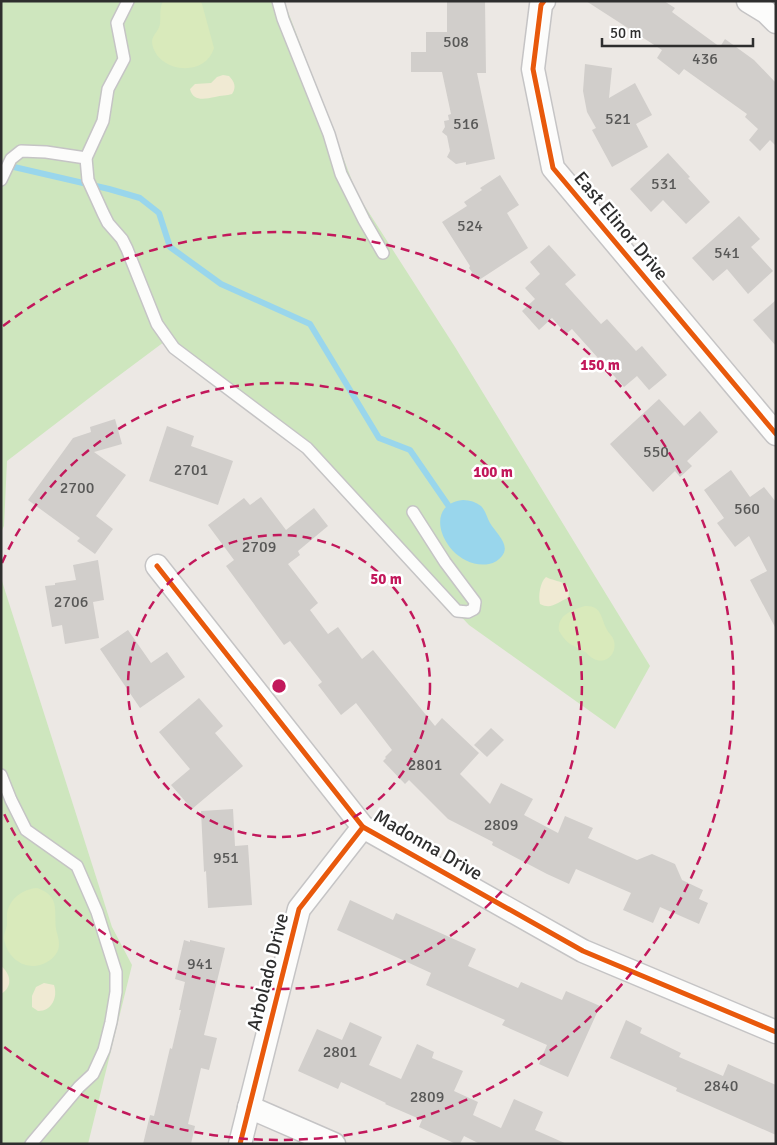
<svg xmlns="http://www.w3.org/2000/svg" width="777" height="1145" font-family="Signika,sans-serif">
	<style>
		.green { fill: #cee6be }
		.sand { fill: #f0ead3 }
		.pitch { fill: #d9eabb }
		.water { fill: #99d6ec }
		.lines { fill: none; stroke-linecap: round; stroke-linejoin: round }
		.stream { stroke: #99d6ec; stroke-width: 6 }
		.building { fill: #d1cecb }
		.lane-casing { stroke: #c5c4c5; stroke-width: 14 }
		.street-casing { stroke: #c5c4c5; stroke-width: 25 }
		.lane { stroke: #fcfcfb; stroke-width: 11 }
		.street { stroke: #fcfcfb; stroke-width: 22 }
		.cycleway-casing { stroke: #fff; stroke-width: 8 }
		.cycleway { stroke: #e8590c; stroke-width: 5 }
		.ring { fill: none; stroke: #c2185b; stroke-width: 2.5; stroke-dasharray: 9 6 }
		.labels { text-anchor: middle; dominant-baseline: central; stroke-width: 5; stroke-linejoin: round; paint-order: stroke }
		.number-label { font-size: 16px; fill: #585857 }
		.street-label { font-size: 19px; fill: #2e2e2e; stroke: #fff }
		.centre { fill: #c2185b; stroke: #fff; stroke-width: 2.5 }
		.ring-label { font-size: 15px; text-anchor: middle; font-weight: bold; fill: #c2185b; stroke: #fff; stroke-width: 5; stroke-linejoin: round; paint-order: stroke }
	</style>
	<rect width="100%" height="100%" fill="#ece8e4"/>
	<g class="green">
		<polygon points="1,1 284,1 357,194 455,347 650,666 615,729 469,625 304,449 164,342 101,389 7,461 4,526 1,532"/>
		<polygon points="1,578 112,927 132,965 88,1144 1,1144"/>
	</g>
	<g class="sand">
		<path d="M223 75 229 76C234 81 237 87 232 94 227 96 221 95 215 97 205 99 193 102 190 89L195 84 211 83 217 77Z"/>
		<path d="M546 577C557 583 573 580 568 598 557 602 552 610 540 604 538 596 540 582 546 577Z"/>
		<path d="M1 966C11 974 13 987 1 994Z"/>
		<path d="M44 983 54 985C58 997 52 1011 38 1011L32 1007V996L36 987Z"/>
	</g>
	<g class="pitch">
		<path d="M163 1H200L202 4 214 48C205 79 155 72 152 42 152 35 159 31 160 24 161 16 159 9 163 1Z"/>
		<path d="M585 606C601 605 601 617 606 628 608 633 613 636 614 641 617 653 607 665 594 659 591 658 588 654 585 652 571 643 569 647 559 631 557 615 572 610 585 606Z"/>
		<path d="M37 888C60 896 54 909 56 929 57 934 59 939 59 944 59 952 54 958 47 962 30 972 10 962 5 943 2 936 6 931 7 925 7 921 7 917 7 913 10 898 23 889 37 888Z"/>
	</g>
	<path class="water" d="M463 500C470 500 476 502 481 506 486 511 487 518 490 523 496 533 511 545 502 556 499 560 494 563 489 564 448 571 417 505 463 500Z"/>
	<g class="lines">
		<polyline class="stream" points="1,164 109,189 140,198 159,213 170,247 221,284 310,324 379,438 410,450 448,505"/>
	</g>
	<g class="building">
		<polygon points="447,1 485,1 486,73 477,73 495,159 466,165 466,162 456,164 447,157 450,151 447,136 442,132 445,127 444,121 449,120 448,115 451,114 442,72 411,72 411,52 426,52 426,32 447,32"/>
		<polygon points="586,1 664,1 675,8 672,12 720,47 725,39 754,60 776,83 776,146 770,140 760,151 749,140 758,129 745,117 747,114 684,69 679,75 657,58 662,50"/>
		<polygon points="585,64 612,68 609,98 635,83 652,115 636,124 648,147 612,167 592,130 596,128 587,112 583,91"/>
		<polygon points="668,153 690,177 688,178 710,202 686,224 663,200 651,212 630,189"/>
		<polygon points="500,175 519,205 507,213 528,248 479,280 474,275 469,268 470,266 442,222 467,206 464,202 482,190 480,188"/>
		<polygon points="739,216 760,239 751,247 773,271 748,294 727,269 713,281 692,258"/>
		<polygon points="549,245 576,275 565,284 601,324 607,319 636,351 642,346 667,375 649,390 637,376 624,387 572,329 566,334 552,318 539,330 522,311 535,299 525,288 540,274 530,262"/>
		<polygon points="776,300 776,346 753,320"/>
		<polygon points="659,399 684,426 700,411 718,432 687,461 692,466 680,477 675,471 653,492 610,444"/>
		<polygon points="115,419 122,444 94,452 126,475 96,516 113,529 95,554 77,541 80,538 28,500 73,438 91,432 90,427"/>
		<polygon points="167,426 194,436 191,446 233,461 218,505 149,481"/>
		<polygon points="731,470 750,497 764,487 776,502 776,629 750,580 767,571 749,536 735,547 717,523 724,518 704,490"/>
		<polygon points="261,497 286,530 314,508 328,526 298,551 300,555 288,564 318,603 310,610 328,634 338,627 362,659 373,650 435,726 442,718 479,753 460,774 490,804 501,783 533,799 524,815 558,833 565,816 593,828 588,838 637,860 652,854 675,864 682,880 703,890 699,899 708,903 699,924 660,907 653,923 623,910 631,893 576,869 569,884 547,874 492,845 493,842 448,819 409,780 405,784 383,761 386,758 385,757 392,750 356,703 341,715 318,685 322,682 290,641 284,645 226,566 234,560 208,525 244,498 250,505"/>
		<polygon points="98,560 104,600 93,602 99,638 65,644 62,625 52,627 45,586 55,585 55,583 76,580 73,565"/>
		<polygon points="128,630 151,663 167,652 185,677 140,708 100,649"/>
		<polygon points="199,698 223,726 215,733 243,766 192,809 171,785 190,769 159,732"/>
		<polygon points="491,728 504,740 487,757 474,745"/>
		<polygon points="233,809 235,846 248,845 252,905 208,908 206,871 204,872 201,811"/>
		<polygon points="350,900 393,920 396,913 476,949 468,966 518,988 521,982 562,1000 566,991 600,1006 568,1077 539,1064 547,1045 502,1025 505,1020 426,985 431,973 337,930"/>
		<polygon points="184,940 190,942 190,940 225,948 204,1035 217,1038 209,1070 201,1068 188,1124 195,1126 191,1144 143,1144 150,1115 154,1116 170,1048 172,1049 181,1010 179,1010 185,982 175,979"/>
		<polygon points="626,1020 642,1028 640,1033 681,1053 679,1057 723,1076 728,1064 776,1085 776,1135 676,1091 677,1088 610,1058"/>
		<polygon points="350,1022 382,1037 369,1065 401,1079 417,1044 434,1052 432,1058 463,1071 454,1091 478,1102 473,1115 501,1128 514,1099 543,1112 535,1130 567,1144 480,1144 464,1136 460,1144 456,1144 419,1127 422,1120 385,1104 386,1103 341,1082 338,1089 298,1071 317,1029 342,1040"/>
	</g>
	<g class="lines">
		<defs>
			<g id="lane">
				<polyline points="128,1 117,23 124,59 108,89 103,121 86,158 88,180 103,213 108,223 122,239 127,249 157,324 174,348 307,448 457,611 468,612 474,609 475,602 445,562 413,512"/>
				<polyline points="278,1 283,19 329,134 341,174 364,220 383,253"/>
				<polyline points="1,180 11,159 21,151 46,152 86,158"/>
				<polyline points="1,775 11,800 26,830 77,866 97,912 116,972 116,992 111,1022 104,1050 93,1074 79,1087 31,1144"/>
			</g>
			<g id="street">
				<polyline points="544,1 541,5 533,69 553,168 776,434"/>
				<polyline points="748,1 766,12 776,22"/>
				<polyline points="157,566 363,827 583,951 776,1032"/>
				<polyline points="249,1107 334,1144"/>
				<polyline points="240,1144 299,909 363,827"/>
			</g>
		</defs>
		<use href="#lane" class="lane-casing"/>
		<use href="#street" class="street-casing"/>
		<use href="#lane" class="lane"/>
		<use href="#street" class="street"/>
		<defs>
			<g id="cycleway">
				<polyline points="544,1 541,5 533,69 553,168 776,434"/>
				<polyline points="157,566 363,827 583,951 776,1032"/>
				<polyline points="240,1144 299,909 363,827"/>
			</g>
		</defs>
		<use href="#cycleway" class="cycleway-casing"/>
		<use href="#cycleway" class="cycleway"/>
	</g>
	<g class="ring">
		<circle cx="279" cy="686" r="151"/>
		<path d="M2 563A303 303 0 1 1 2 809"/>
		<path d="M3 326A454 454 0 1 1 3 1046"/>
	</g>
	<g class="labels">
		<g class="number-label">
			<text x="456" y="42">508</text>
			<text x="705" y="59">436</text>
			<text x="618" y="119">521</text>
			<text x="466" y="124">516</text>
			<text x="664" y="184">531</text>
			<text x="470" y="226">524</text>
			<text x="727" y="253">541</text>
			<text x="656" y="452">550</text>
			<text x="191" y="470">2701</text>
			<text x="77" y="488">2700</text>
			<text x="747" y="509">560</text>
			<text x="259" y="547">2709</text>
			<text x="71" y="602">2706</text>
			<text x="425" y="765">2801</text>
			<text x="501" y="825">2809</text>
			<text x="226" y="858">951</text>
			<text x="200" y="964">941</text>
			<text x="340" y="1052">2801</text>
			<text x="721" y="1086">2840</text>
			<text x="427" y="1097">2809</text>
		</g>
		<g class="street-label">
			<text transform="translate(621 226) rotate(50)">East Elinor Drive</text>
			<text transform="translate(428 845) rotate(30)">Madonna Drive</text>
			<text transform="translate(268 972) rotate(-76)">Arbolado Drive</text>
		</g>
	</g>
	<circle cx="279" cy="686" r="8" class="centre"/>
	<g class="ring-label">
		<text x="600" y="370">150 m</text>
		<text x="493" y="477">100 m</text>
		<text x="386" y="584">50 m</text>
	</g>
	<rect width="777" height="1145" fill="none" stroke="#2e2e2e" stroke-width="5"/>
	<path d="M602 38v8h151v-8" fill="none" stroke="#2e2e2e" stroke-width="2.5"/>
	<text x="610" y="38" font-size="15" fill="#2e2e2e" stroke="#ffffff" stroke-width="4" paint-order="stroke">50 m</text>
</svg>
